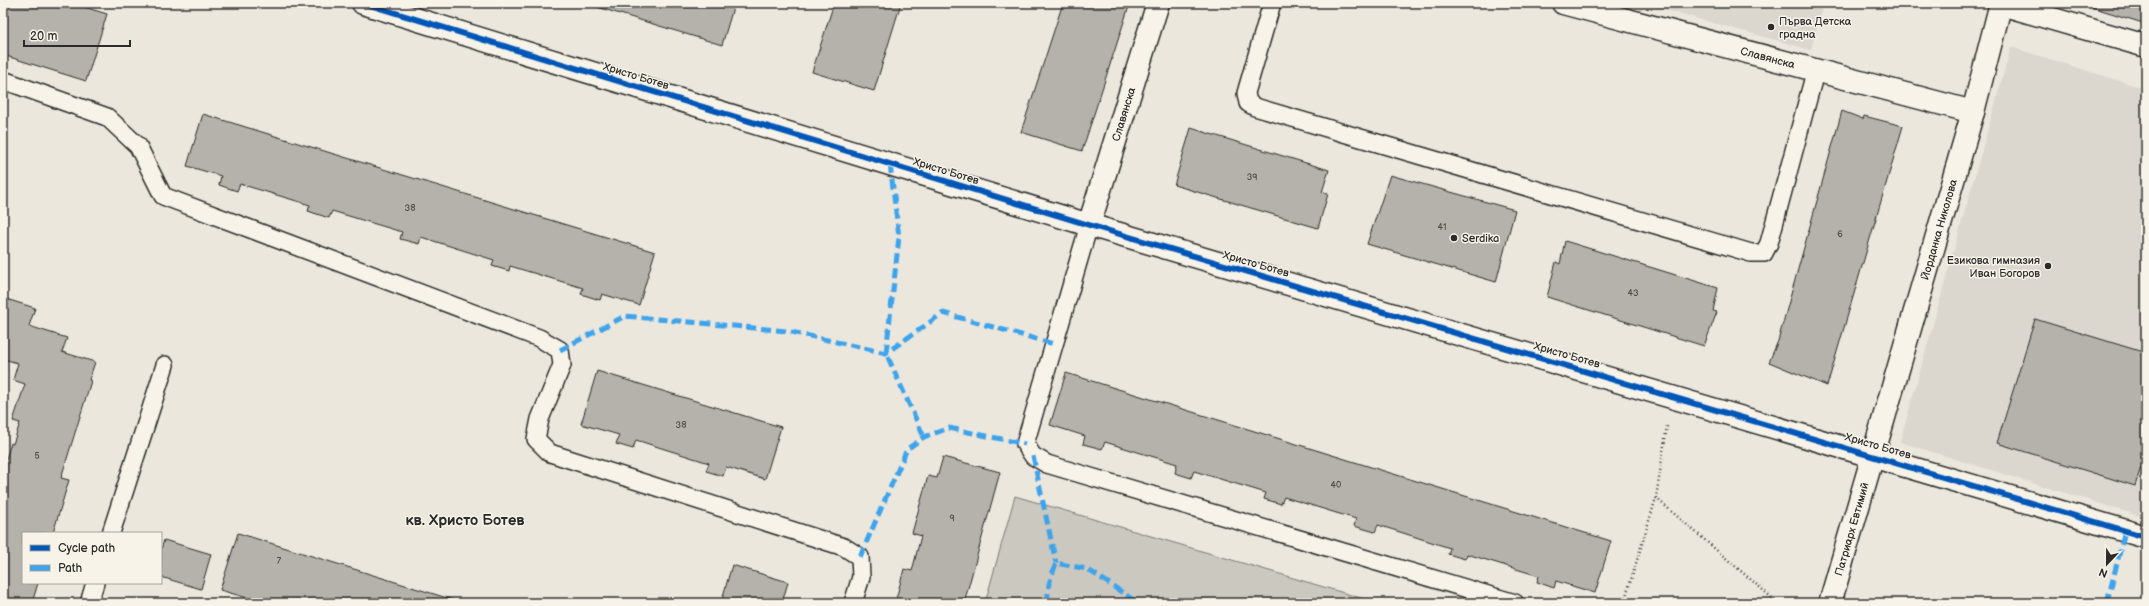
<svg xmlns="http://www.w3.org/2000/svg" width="2149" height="606" font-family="'Balsamiq Sans',sans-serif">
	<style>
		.built { fill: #dbd7ce }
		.green { fill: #cbc8bf; stroke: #7b7a75 }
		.building { fill: #b5b2ab; stroke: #2b2b2b }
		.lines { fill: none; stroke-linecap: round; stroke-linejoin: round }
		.lane-casing { stroke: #2b2b2b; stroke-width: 20 }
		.street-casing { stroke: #2b2b2b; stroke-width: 25 }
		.secondary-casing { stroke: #2b2b2b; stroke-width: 25 }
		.path { stroke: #2b2b2b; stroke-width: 2.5; stroke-dasharray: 1 3; stroke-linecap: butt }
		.lane { stroke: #f7f3e8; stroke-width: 17 }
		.street { stroke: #f7f3e8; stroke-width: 22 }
		.secondary { stroke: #f7f3e8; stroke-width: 22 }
		.quiet { stroke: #3ea3eb; stroke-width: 5; stroke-dasharray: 10 5; stroke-linecap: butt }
		.cycleway-casing { stroke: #f7f3e8; stroke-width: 8 }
		.cycleway { stroke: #0057b8; stroke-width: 6 }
		.poi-dot { fill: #2b2b2b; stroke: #f7f3e8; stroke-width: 1.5 }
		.labels { text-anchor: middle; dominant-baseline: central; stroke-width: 3; stroke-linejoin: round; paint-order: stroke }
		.number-label { font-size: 9px; fill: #4e4d4b }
		.poi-label { font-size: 11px; fill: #2b2b2b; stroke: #f7f3e8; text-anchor: start }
		.street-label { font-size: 11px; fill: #2b2b2b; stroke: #f7f3e8 }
		.district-label { font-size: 15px; font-weight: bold; fill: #2b2b2b; stroke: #f7f3e8 }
	</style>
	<rect width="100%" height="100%" fill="#ebe7dd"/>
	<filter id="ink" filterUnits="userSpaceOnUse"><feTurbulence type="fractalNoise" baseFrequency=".025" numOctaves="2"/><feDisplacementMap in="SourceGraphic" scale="8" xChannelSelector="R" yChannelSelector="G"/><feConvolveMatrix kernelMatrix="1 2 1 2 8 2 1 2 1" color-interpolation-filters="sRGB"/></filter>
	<g filter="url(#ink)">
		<g class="built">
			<polygon points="1641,3 1823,3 1811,50"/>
			<polygon points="2011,47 2146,89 2146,518 1900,442"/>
		</g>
		<polygon class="green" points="1015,496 1378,603 985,603"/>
		<g class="building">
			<polygon points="3,3 71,3 107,14 86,81 3,55"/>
			<polygon points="584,3 730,3 729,7 733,8 722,45"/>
			<polygon points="834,3 901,3 874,91 812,72"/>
			<polygon points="1063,3 1130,3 1082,151 1021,132"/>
			<polygon points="2079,3 2146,3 2146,24"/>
			<polygon points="1842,111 1863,119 1864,116 1903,126 1827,386 1769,362 1778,341"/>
			<polygon points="203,114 655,252 639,305 602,294 600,300 581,294 583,288 510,266 509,271 492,266 494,260 421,237 419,244 400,239 402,232 332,211 329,218 308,211 310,205 240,184 237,191 219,185 221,176 187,166"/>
			<polygon points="1191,128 1329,170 1322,192 1328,194 1318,228 1174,185"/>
			<polygon points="1390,175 1515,210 1496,282 1367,244"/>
			<polygon points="1565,241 1718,288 1713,311 1717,312 1704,346 1547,297 1556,262 1560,264"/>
			<polygon points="3,298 35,308 29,326 67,338 62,352 95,362 89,380 91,381 61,478 69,480 53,533 23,533 23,583 38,583 32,603 3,603 3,469 11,443 13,444 20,423 13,421 25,384 13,380 18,363 3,359"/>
			<polygon points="2035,319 2146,353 2146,468 2141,467 2135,486 1997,443"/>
			<polygon points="597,371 781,427 765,479 726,467 723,476 706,471 709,463 636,440 633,449 616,444 619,435 581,424"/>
			<polygon points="1066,373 1611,541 1595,593 1556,581 1554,588 1537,582 1539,576 1467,554 1465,559 1448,554 1450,548 1378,525 1375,532 1354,526 1356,519 1284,497 1281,504 1264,499 1266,493 1194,471 1191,478 1175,473 1177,464 1105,442 1102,449 1083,444 1085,436 1050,425"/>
			<polygon points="943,457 1000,472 964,603 895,603 904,569 912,571 921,536 912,533 928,476 937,478"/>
			<polygon points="238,533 463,603 258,603 258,601 220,590"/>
			<polygon points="164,540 211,554 201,589 161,577 161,550"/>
			<polygon points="732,565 788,582 782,603 721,603"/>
		</g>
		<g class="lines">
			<defs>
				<g id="lane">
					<polyline points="1272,3 1246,93 1248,103 1255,107 1751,253 1764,253 1769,243 1816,69"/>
					<polyline points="3,80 107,117 138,146 163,196 539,338 560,350 562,365 540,419 536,439 550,453 844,547 860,557 861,577 853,603"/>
					<polyline points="1089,225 1025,444 1033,456 1047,464 1515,603"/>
					<polyline points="111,533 165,365"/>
					<polyline points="89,603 95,583"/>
				</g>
				<g id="street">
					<path id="s1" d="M1563 3 1973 112"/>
					<polyline points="2001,4 2146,46"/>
					<path id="s2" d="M1089 225 1158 3"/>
					<path id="s3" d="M1830 603 1973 112 2001 3"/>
				</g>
				<polyline id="secondary" points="363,3 1089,225 2146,537"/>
			</defs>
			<use href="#lane" class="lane-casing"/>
			<use href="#street" class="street-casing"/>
			<use href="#secondary" class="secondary-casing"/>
			<g class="path">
				<polyline points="1656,498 1778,603"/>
				<polyline points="1619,603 1626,596 1656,498 1667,426"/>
			</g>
			<use href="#lane" class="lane"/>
			<use href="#street" class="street"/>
			<use href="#secondary" class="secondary"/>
			<g class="quiet">
				<polyline points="890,164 899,237 886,353 924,437"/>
				<polyline points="560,350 625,316 787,331 886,353 943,313 1054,344"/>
				<polyline points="1033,456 1056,563"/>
				<polyline points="860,557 907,449 924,437 949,428 1025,444"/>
				<polyline points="1047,603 1049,584 1056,563 1087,569 1138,603"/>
				<polyline points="2107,603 2125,531"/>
			</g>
			<defs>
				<polyline id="cycleway" points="363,3 1089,225 2146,537"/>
			</defs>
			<use href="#cycleway" class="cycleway-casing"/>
			<use href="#cycleway" class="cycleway"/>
		</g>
	</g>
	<g class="poi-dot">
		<circle cx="1771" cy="27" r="4"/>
		<circle cx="1454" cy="238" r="4"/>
		<circle cx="2048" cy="266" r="4"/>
	</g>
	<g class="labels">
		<g class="number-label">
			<text x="1252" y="177">39</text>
			<text x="410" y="208">38</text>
			<text x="1442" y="227">41</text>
			<text x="1840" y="234">6</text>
			<text x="1633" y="293">43</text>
			<text x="681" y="425">38</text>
			<text x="37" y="456">5</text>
			<text x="1336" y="485">40</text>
			<text x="952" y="518">9</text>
			<text x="279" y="561">7</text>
		</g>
		<g class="poi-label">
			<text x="1779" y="21">Първа Детска<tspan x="1779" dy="13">градна</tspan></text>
			<text x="1462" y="238">Serdika</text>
			<text x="2040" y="260" text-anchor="end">Езикова гимназия<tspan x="2040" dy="13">Иван Богоров</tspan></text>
		</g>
		<g class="street-label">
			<text stroke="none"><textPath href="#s1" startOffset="212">Славянска</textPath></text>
			<text transform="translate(636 76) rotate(17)">Христо Ботев</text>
			<text stroke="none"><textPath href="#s2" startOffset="116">Славянска</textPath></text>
			<text transform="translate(946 171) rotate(17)">Христо Ботев</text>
			<text stroke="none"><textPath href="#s3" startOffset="389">Йорданка Николова</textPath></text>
			<text transform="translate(1256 264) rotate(16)">Христо Ботев</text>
			<text transform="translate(1567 355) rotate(16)">Христо Ботев</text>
			<text transform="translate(1878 446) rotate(16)">Христо Ботев</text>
			<text stroke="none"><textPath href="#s3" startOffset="77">Патриарх Евтимий</textPath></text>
		</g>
		<g class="district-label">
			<text x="465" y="520">кв. Христо Ботев</text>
		</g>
	</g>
	<rect width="2149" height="606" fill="none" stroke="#f7f3e8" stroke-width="16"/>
	<rect x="8" y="8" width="2133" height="590" fill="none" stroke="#2b2b2b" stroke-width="1.5" filter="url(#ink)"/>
	<rect x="22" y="532" width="140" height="52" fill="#f7f3e8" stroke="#a5a39c"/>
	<rect x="30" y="545" width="20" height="6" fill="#0057b8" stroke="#a5a39c"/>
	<text x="58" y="552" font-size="12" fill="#2b2b2b">Cycle path</text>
	<rect x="30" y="565" width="20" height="6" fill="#3ea3eb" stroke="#a5a39c"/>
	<text x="58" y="572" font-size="12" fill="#2b2b2b">Path</text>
	<g transform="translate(2107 564) rotate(202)" stroke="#f7f3e8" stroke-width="3" paint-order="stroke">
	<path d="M0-3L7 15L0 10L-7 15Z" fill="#2b2b2b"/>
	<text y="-6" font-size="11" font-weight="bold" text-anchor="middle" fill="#2b2b2b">N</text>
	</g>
	<path d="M24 40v6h106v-6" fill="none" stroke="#2b2b2b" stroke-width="2"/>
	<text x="30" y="40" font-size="12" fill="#2b2b2b" stroke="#f7f3e8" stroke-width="3" paint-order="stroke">20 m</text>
</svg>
